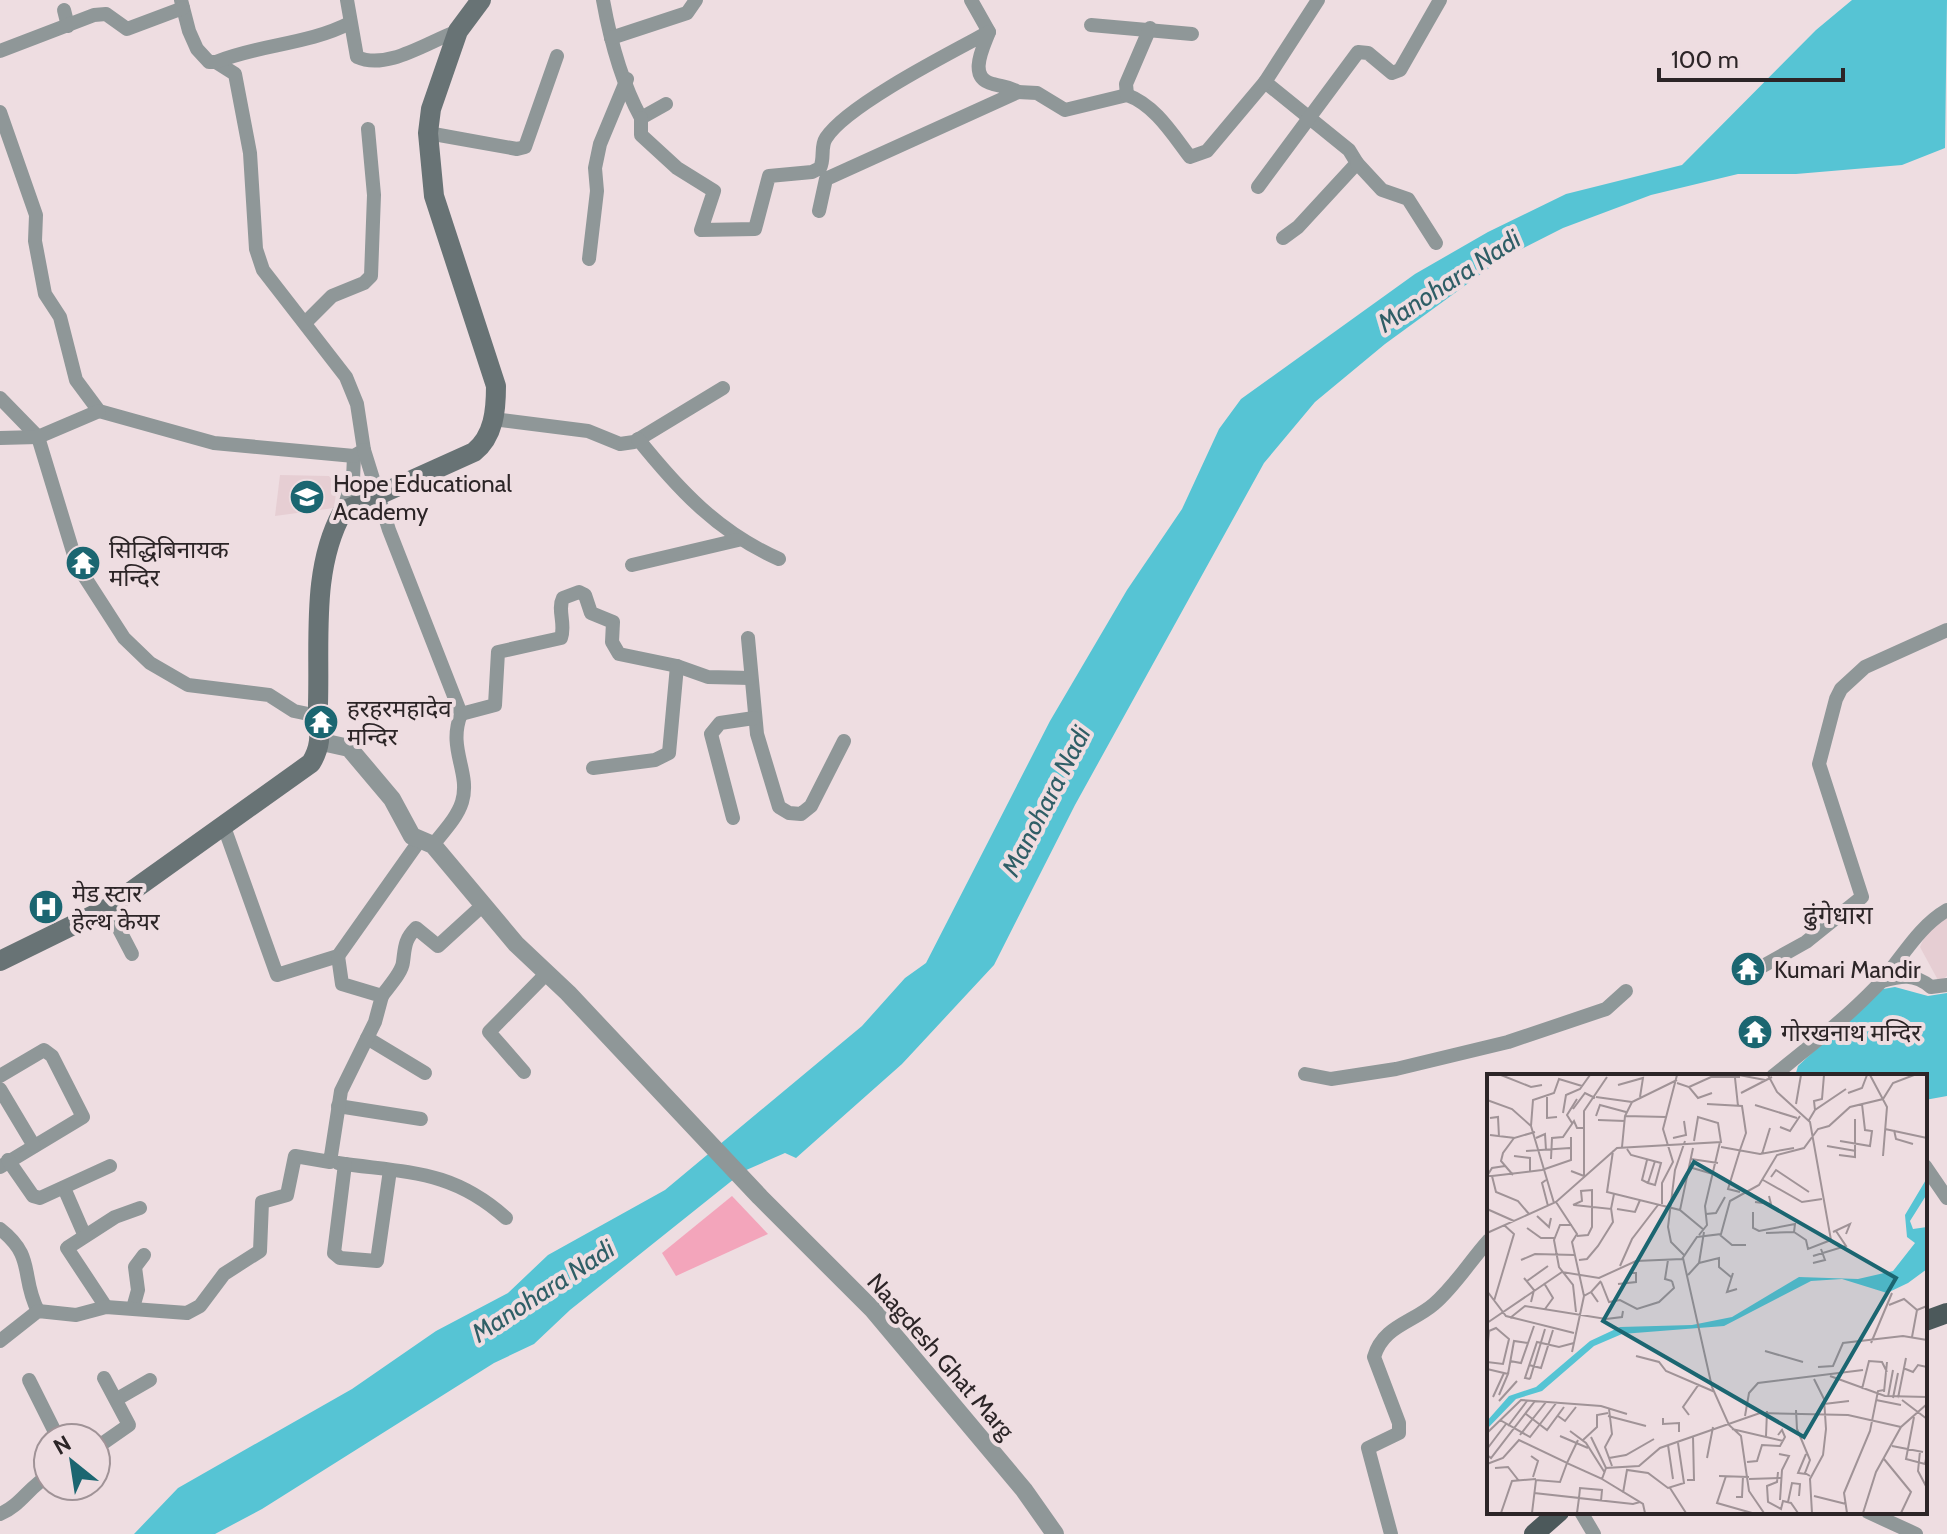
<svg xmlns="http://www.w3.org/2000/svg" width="1947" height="1534" font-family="Cabin,'Noto Sans Devanagari',sans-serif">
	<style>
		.built { fill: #e6ced3 }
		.green { fill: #f3a5bb }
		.water { fill: #56c4d4 }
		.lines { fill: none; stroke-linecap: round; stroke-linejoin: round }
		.minor { stroke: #8f9798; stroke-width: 14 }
		.tertiary { stroke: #8f9798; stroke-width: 18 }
		.secondary { stroke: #687375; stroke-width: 20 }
		.primary { stroke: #4c595b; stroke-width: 20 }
		.labels { text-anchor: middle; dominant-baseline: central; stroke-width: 8; stroke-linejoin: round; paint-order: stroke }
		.poi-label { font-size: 24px; fill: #2c2527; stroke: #eedde1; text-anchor: start }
		.street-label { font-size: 24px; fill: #2c2527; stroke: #eedde1 }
		.water-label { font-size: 26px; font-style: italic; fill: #2f5e66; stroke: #eedde1 }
		.neighbourhood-label { font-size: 26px; fill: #2c2527; stroke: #eedde1 }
		.inset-road { fill: none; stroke: #a09397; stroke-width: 2 }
		.view { fill: #1b6671; fill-opacity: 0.15; stroke: #1b6671; stroke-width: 4 }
		.inset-edge { fill: none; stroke: #2c2527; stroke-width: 4 }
	</style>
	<rect width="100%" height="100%" fill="#eedde1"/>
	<g class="built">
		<polygon points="280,475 329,476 337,486 334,508 275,516"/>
		<polygon points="1947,913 1947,976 1939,982 1920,947 1931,922"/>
	</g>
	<polygon class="green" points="732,1196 768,1234 676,1276 662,1253"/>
	<g class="water">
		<polygon points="1852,0 1947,0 1945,148 1902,165 1796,174 1738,174 1651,195 1563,228 1500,260 1385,344 1315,402 1264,463 1075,805 994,965 902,1064 796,1158 785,1153 744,1171 570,1310 534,1344 494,1363 262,1509 215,1534 134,1534 178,1488 352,1389 436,1331 508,1293 548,1255 665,1190 862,1026 905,978 926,963 1050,721 1127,590 1182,509 1219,429 1241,399 1415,274 1488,232 1566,194 1682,165 1816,30"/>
		<polygon points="1895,987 1928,996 1947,993 1947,1096 1925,1100 1925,1076 1795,1076 1798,1066 1828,1038 1841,1035 1844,1022 1883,989"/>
	</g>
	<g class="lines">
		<g class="minor">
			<polyline points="181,0 189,31 197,49 209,62 216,62 235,74 250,153 256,249 263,270 346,377 357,404 364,450 354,456 353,480 343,511"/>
			<path d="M347 0 357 57C387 71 429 41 458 31"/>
			<path d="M603 0C610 39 622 83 641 118L666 104"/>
			<polyline points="971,0 989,32"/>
			<polyline points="64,10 68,26"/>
			<polyline points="1091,25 1192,34"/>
			<polyline points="611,38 687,13 696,0"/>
			<polyline points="0,51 94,15 106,14 127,29 183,8"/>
			<path d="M216 62C260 44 307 45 350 23"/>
			<polyline points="1265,82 1349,150 1357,163 1298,227 1283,238"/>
			<path d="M1018 92 1037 93 1065 110 1127 95C1155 105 1173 135 1190 157L1207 151 1265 82 1318 0"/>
			<polyline points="1127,95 1126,84 1150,28"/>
			<polyline points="0,112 36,215 35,241 45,294 60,317 76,380 99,411 214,443 354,456"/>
			<path d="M641 118V135L677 168 714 191 701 230 755 229 769 176 812 172 820 168C825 158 820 147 826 138 847 105 952 52 989 32 983 48 967 78 993 84 1003 87 1009 86 1018 92L826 179 819 211"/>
			<polyline points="428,133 517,149 525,147 557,56"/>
			<polyline points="1357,163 1382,190 1408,199 1436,243"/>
			<polyline points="1258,187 1358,52 1368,53 1392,73 1400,70 1440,0"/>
			<polyline points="589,259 597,191 595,168 600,144 627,79"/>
			<polyline points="305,323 332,296 364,283 371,276 374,195 368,129"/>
			<polyline points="0,398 38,437 77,565 124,638 150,663 188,685 269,695 294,711 318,716"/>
			<polyline points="493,419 588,431 620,444 634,442 723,388"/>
			<polyline points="0,438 38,437 99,411"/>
			<path d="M638 439C679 490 718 532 779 559"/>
			<path d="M364 450 389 530 461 714C447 749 471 772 462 802 457 818 443 832 433 845"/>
			<polyline points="632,565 738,540"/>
			<polyline points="748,638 757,734 779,807 789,813 801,814 811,806 844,741"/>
			<path d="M461 714 495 705 498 652 561 638C566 624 557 610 563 598L579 592 585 595 591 613 613 622 612 642 619 654 677 666 708 677 750 678"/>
			<polyline points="593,768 655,760 669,753 677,666"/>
			<polyline points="733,818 711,734 720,723 754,718"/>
			<polyline points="223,824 277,975 338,956 420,840"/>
			<polyline points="108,908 132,954"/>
			<polyline points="1754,971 1806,942 1862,897 1819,764 1836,699 1841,689 1865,667 1947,630"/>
			<path d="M1882 981C1901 976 1914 973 1931 987L1947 985"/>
			<path d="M382 996C388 987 402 973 403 962 405 948 404 940 416 928L438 946 483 905"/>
			<polyline points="367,1038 425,1073"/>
			<polyline points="524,1072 489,1032 547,973"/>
			<polyline points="1305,1074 1331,1079 1396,1069 1508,1042 1606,1009 1626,991"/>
			<polyline points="0,1076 44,1050 52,1056 83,1117 0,1167"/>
			<path d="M1773 1076C1809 1047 1844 1020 1876 987 1900 962 1916 928 1947 910"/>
			<polyline points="0,1089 34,1146"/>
			<polyline points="338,1106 421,1119"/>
			<polyline points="8,1160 33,1196 40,1198 110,1166"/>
			<path d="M338 1163C407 1173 451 1169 506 1218"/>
			<polyline points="345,1164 334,1253 340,1258 377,1261 390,1170"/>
			<polyline points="1925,1166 1947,1198"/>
			<polyline points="64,1188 84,1234"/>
			<path d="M0 1229C36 1257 20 1276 38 1311"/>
			<polyline points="106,1307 67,1248 115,1217 140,1208"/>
			<polyline points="133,1308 138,1290 135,1267 144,1255"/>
			<polyline points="0,1341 38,1311 76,1315 106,1307 187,1313 200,1306 224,1274 260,1251 262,1202 287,1195 295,1156 330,1162 341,1091 375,1022 382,996 342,984 338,956"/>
			<polyline points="29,1380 58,1438"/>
			<polyline points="117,1399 150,1380"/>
			<polyline points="96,1448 129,1425 104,1378"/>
			<polyline points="1581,1512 1594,1534"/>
			<polyline points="1868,1512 1916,1534"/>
			<path d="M0 1514C20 1506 29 1487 48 1476"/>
			<path d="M1391 1534 1368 1448 1399 1433V1423L1374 1357C1383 1326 1412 1323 1434 1304 1455 1286 1470 1261 1489 1240"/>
		</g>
		<polyline class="tertiary" points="322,742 349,748 392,799 412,836 433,845 516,944 568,993 760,1197 873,1310 1024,1490 1055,1534"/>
		<path class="secondary" d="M0 961 108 908 311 763C324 742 318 728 318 704 320 640 311 568 343 511L474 452C494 436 496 410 496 386L434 196 428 133 431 109 458 31 481 0"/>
		<g class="primary">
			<polyline points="1925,1321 1947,1313"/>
			<polyline points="1534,1534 1559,1512"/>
		</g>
	</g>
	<defs>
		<symbol id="school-disc" viewBox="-11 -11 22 22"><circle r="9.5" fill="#1b6671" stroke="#eedde1"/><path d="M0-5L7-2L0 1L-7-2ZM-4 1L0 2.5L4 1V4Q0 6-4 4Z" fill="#fff"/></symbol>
		<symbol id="temple-disc" viewBox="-11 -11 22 22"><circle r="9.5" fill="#1b6671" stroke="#eedde1"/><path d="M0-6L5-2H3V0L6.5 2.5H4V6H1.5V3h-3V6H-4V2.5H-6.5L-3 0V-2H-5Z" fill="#fff"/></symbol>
		<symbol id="hospital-disc" viewBox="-11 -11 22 22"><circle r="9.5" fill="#1b6671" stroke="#eedde1"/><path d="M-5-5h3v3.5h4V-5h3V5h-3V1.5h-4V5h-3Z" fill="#fff"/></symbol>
	</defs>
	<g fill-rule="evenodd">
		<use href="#school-disc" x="287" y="477" width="40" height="40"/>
		<use href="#temple-disc" x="63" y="543" width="40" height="40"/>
		<use href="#temple-disc" x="301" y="702" width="40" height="40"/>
		<use href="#hospital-disc" x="26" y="887" width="40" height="40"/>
		<use href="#temple-disc" x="1728" y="949" width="40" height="40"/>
		<use href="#temple-disc" x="1735" y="1012" width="40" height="40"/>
	</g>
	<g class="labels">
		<g class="poi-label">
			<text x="333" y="483">Hope Educational<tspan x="333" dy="28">Academy</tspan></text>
			<text x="109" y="549">सिद्धिबिनायक<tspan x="109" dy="28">मन्दिर</tspan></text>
			<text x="347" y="708">हरहरमहादेव<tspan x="347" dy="28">मन्दिर</tspan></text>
			<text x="72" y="893">मेड स्टार<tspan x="72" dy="28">हेल्थ केयर</tspan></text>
			<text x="1774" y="969">Kumari Mandir</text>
			<text x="1781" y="1032">गोरखनाथ मन्दिर</text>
		</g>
		<g class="street-label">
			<text transform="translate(941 1356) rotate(49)">Naagdesh Ghat Marg</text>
		</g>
		<g class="water-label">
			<text transform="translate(1449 281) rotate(-33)">Manohara Nadi</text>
			<text transform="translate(1046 801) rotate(-63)">Manohara Nadi</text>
			<text transform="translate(543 1291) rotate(-33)">Manohara Nadi</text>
		</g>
		<g class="neighbourhood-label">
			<text x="1838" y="915">ढुंगेधारा</text>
		</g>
	</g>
	<g transform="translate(1487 1074)">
		<rect width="440" height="440" fill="#eedde1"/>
		<path d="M440 104V120L423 147 426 155 440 153V195L421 209 400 219 355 205 324 207 237 252 135 260 107 272 55 317 29 325 0 355V347L22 322 49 313 103 267 133 253 205 251 245 243 312 203 371 205 406 197 428 169 420 163 418 141Z" fill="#56c4d4"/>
		<path class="inset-road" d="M14 1 44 13 55 11M252 1 278 6M281 1 290 18 323 48 344 166 321 175 319 166 307 158M323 1H337L335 25 327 27 328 36M383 1 400 33 396 82M248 4 251 32M190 9 202 13 211 24 225 19M131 11 156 4 153 23M202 13 224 3H253M254 19 285 3M361 19 375 14 380 1M60 23V44L70 43M109 23 145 28M0 26 25 35 44 52 67 129M220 30 255 32 259 59 253 76M309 30 314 1M268 31 310 44M86 35 98 19 108 24M76 39 79 21 93 15 103 1M109 42 113 31 139 38M138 42 179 43M3 44 11 43 12 63M111 46 138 47M322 46 328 36 359 15M85 49 80 41 90 25M44 52 46 26 67 19 72 5 95 12M293 53 303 57 313 42M398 55 440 64M407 56 409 65 426 70M3 61 28 64M49 64 58 60 59 76M186 64 199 61 197 47M353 67 383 72 385 57 378 56 375 30M340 72 369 77M135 73 138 42 145 28 190 6M234 73 273 80 307 74M206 74 193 136 217 156M140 75 144 81 174 89 168 111 161 109 168 87M253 76 241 115 253 118M39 77 83 74M126 77 120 118 193 136M275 80 283 54M352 81 368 83V45M27 82 43 84V98M64 85 65 64 76 63 87 47 90 54H98M204 85 231 89M160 86 155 106 161 109M18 92 5 94 0 102H5L9 118 31 127 42 140M202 93 226 100M84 97 97 102V37L120 3M26 101 14 87 16 79 27 64 48 58M5 102 55 96 84 86V63M284 103 289 96 322 118M59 106 55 109 61 132M276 106 315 128 335 125M69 128 90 160 85 168 97 222M268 128 284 130 282 122M175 130V109L186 88 176 55 190 1M86 131 95 127 94 117 105 116V153L101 161 90 162M87 131 124 135 127 120M0 135 27 147M130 135 148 138 153 126M266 138V154L272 157 308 150 307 158 279 159M219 140 229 139 238 123M50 142 62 153 64 144M85 151H73L67 166 72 193 86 211 89 238M40 154 54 164H68M346 158 363 150 359 160M0 159 69 128 130 74 234 68 231 49 211 43 207 67M212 161 220 151 218 132 233 68M233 161 245 171H259M197 181 184 168 181 153 188 96 198 67M326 182 359 172 349 157M196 184 225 313 242 351 254 362 262 417 277 439M34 186 48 180 88 181M92 186 100 185 111 172 126 148 124 134M181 186 178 205 185 207M212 189 232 184V193L244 203M326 189 338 186 334 175M133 192 145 165 171 131M246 199 240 218 250 215M201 201 212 189 217 158M37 204 47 216 44 228M40 207 61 192M114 208 122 228 133 226 150 235 172 228 187 214 185 207M57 209 66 224 58 235M131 210 149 208V199H142M0 217 19 242 87 259M7 227 27 160 17 151M111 228 104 218 114 207M402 231 417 225 430 236M23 244 38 232 119 245 135 243 136 237M0 249 75 198 112 204 149 187 195 185 210 163 234 160 243 127 272 111 290 81 317 74 331 55 342 52 363 33 396 25 406 9 427 1M425 263 430 236 440 232M384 269 405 219M278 277 316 288M85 278 97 222 104 218M149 282 172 288 179 297 228 318M23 287 34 289 47 252M0 288 16 290 22 265 9 254 2 257 1 268M42 291 54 294 66 256M331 293 346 292 356 269 416 262 440 266M416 294 426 298 431 291 440 293M0 295 21 300 12 321M21 300 27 267 41 269M343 302 398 322 440 323M43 305 38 304 50 268 72 273 87 269M43 305 58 255M375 315 382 287 395 288 400 298M397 318 400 288M6 323 17 299M401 323 406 296M406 324 411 299M411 324 419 284M389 326 414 331M415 326 440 345M12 327 30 307M337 330 362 327M122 335 125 360 118 373 125 392M309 336 310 355 323 386 318 399 323 402M39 340 60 356 77 333M202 341 196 333 212 310M71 342 78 347 89 333M121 342 159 352M258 342 262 319 271 309 376 296M427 343 419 385 438 390 440 380M176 344V350L192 349V358M13 346 43 363 70 328M21 352 40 327M245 355 296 367M83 357 99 369 118 399M0 359 34 326 114 332 140 340M33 361 59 328M73 362 101 374M279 362 280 337M104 363 119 394M96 366 110 353V341L121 339M181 371 186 405M405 372 436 378M0 375 19 350M433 377 431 397 440 414M292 380 302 382 295 396 293 426M0 381 4 384 48 327M44 382 51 387 46 403M122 384 139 381 167 365M220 384 226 353M397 385 424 418 414 439M260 388 270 387 275 371 293 372 298 363 295 356 291 361M0 390 16 384 32 366 80 389 91 366M8 394 21 393 32 407M291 398 290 408 280 412 281 428 294 435 296 427 304 429 311 439M319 400 311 399 319 380M232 402 262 403M239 402 230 429 265 439M115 405 156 430 158 439M262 405 294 404M200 406H207L206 362M183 414 199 439M47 419 92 424 90 439M136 419 140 396 161 399 181 414 197 409 191 369M327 422 359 430M249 423H255L256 402M114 427 115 416 93 414 92 424 146 430 153 428M301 428 305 409 313 410 312 422M14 439 25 407 49 405M45 439 49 406 73 408 80 389 115 405 119 394 152 392 173 374 273 339 361 341 414 353M325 439 323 405 336 381 339 355 337 325 327 305M360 439 357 419 383 357 391 317 397 316M376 439 389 398 414 353 440 330"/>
		<path class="view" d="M207 88 409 204 317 363 116 247Z"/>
		<rect width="440" height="440" class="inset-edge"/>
	</g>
	<g transform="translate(72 1462) rotate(330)"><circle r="38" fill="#eedde1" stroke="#a09397" stroke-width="2"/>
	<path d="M0-6L14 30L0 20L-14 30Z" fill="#1b6671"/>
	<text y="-12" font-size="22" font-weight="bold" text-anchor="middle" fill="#2c2527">N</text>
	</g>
	<path d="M1659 68v12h184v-12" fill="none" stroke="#2c2527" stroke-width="4"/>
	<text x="1671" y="68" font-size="24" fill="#2c2527" stroke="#eedde1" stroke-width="6" paint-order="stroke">100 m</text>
</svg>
